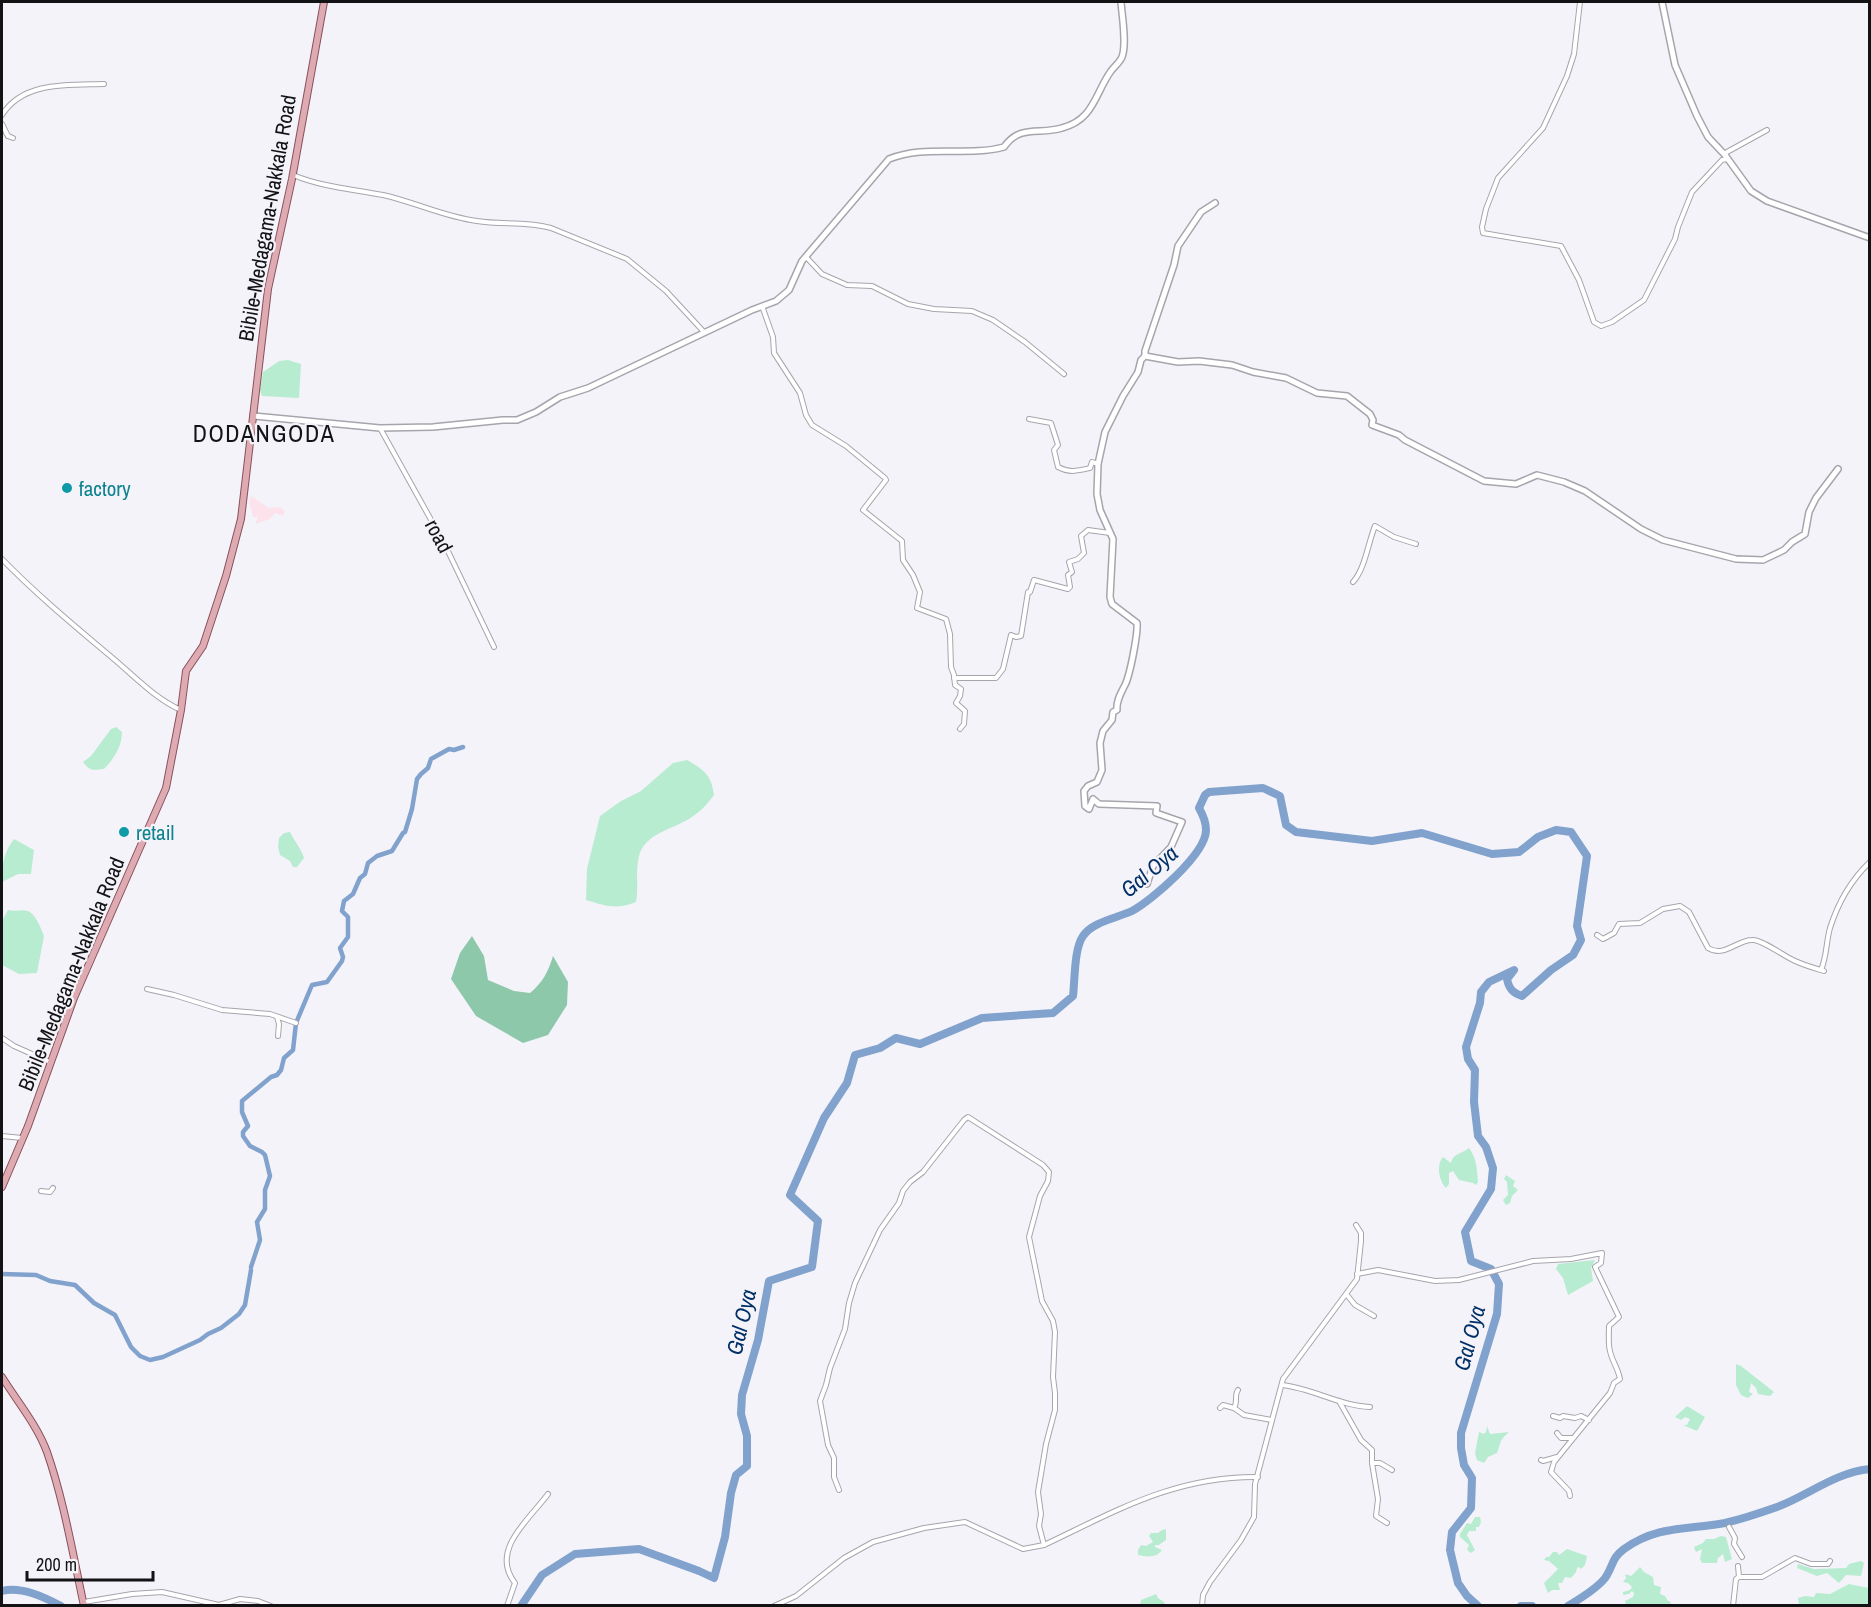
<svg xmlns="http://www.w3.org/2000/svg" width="1871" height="1607" font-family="'Archivo Narrow',sans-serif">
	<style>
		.industrial { fill: #fce2eb }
		.green { fill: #b7ecd0 }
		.forest { fill: #8dc8aa }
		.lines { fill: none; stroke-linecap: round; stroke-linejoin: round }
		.canal { stroke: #80a2cd; stroke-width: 4.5 }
		.river { stroke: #80a2cd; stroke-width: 8 }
		.minor-casing { stroke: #a7a5ac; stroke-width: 6 }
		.secondary-casing { stroke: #a7a5ac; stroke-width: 8 }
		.primary-casing { stroke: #89515a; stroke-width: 8 }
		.minor { stroke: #fff; stroke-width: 4 }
		.secondary { stroke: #fff; stroke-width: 5 }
		.primary { stroke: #dfabb2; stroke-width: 6 }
		.culture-dot { fill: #0f9aa8; stroke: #f5f3fa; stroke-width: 2 }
		.labels { text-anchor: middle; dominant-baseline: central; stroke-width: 4.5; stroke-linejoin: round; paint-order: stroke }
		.street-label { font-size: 21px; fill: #131315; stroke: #f5f3fa }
		.culture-label { font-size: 21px; fill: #0d838f; stroke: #f5f3fa; text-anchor: start }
		.water-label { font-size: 22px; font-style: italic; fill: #003065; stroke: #f5f3fa }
		.quarter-label { font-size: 24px; letter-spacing: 1.5px; fill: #131315; stroke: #f5f3fa }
	</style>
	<rect width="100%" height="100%" fill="#f5f3fa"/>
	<polygon class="industrial" points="251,496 269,508 280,507 285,511 283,516 275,513 270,519 255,524 258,517 253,517 249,502"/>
	<g class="green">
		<polygon points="288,360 301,364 299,398 262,396 260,390 263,372 279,361"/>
		<path d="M116 727 122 732C122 746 114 759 104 769 93 770 91 772 83 762L91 756 111 729Z"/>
		<path d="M687 760C705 771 711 774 714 795 706 806 698 814 687 820 670 830 645 834 639 856 635 872 639 886 636 902 616 910 606 906 586 900L587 869 600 816 621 801 641 791 673 763Z"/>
		<path d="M290 832C293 838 304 854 304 858L297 867H293L290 861 280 855 278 847 279 838 284 833Z"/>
		<path d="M14 839 34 850 31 874H18L2 882C1 868 4 851 14 839Z"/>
		<path d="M8 910C15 912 22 909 28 911 36 914 41 929 44 936L37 973 19 974 2 965V921Z"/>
		<path d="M1469 1148C1477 1158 1477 1171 1478 1182L1476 1185 1473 1183 1459 1180 1453 1171 1449 1173V1184L1446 1188C1439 1181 1436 1165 1443 1157L1451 1163C1453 1153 1462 1154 1469 1148Z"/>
		<polygon points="1506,1175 1515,1181 1513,1186 1518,1190 1512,1196 1510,1203 1506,1205 1503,1200 1508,1195 1507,1182 1504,1179"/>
		<polygon points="1595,1260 1591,1268 1593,1281 1568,1295 1563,1278 1556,1269 1558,1264"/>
		<polygon points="1736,1364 1741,1366 1774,1392 1770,1396 1758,1394 1756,1388 1751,1383 1749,1392 1753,1394 1748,1398 1741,1395 1736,1385"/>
		<polygon points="1687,1406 1705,1417 1697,1431 1683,1425 1687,1425 1690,1419 1685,1417 1681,1420 1675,1417"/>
		<path d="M1487 1426 1490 1434 1509 1432C1498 1442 1502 1441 1497 1453L1488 1457 1484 1463 1477 1460 1475 1453 1479 1432 1484 1434 1486 1432Z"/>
		<polygon points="1475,1517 1480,1517 1481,1522 1479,1527 1476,1527 1476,1531 1469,1531 1467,1535 1475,1550 1471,1553 1467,1550 1469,1545 1460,1537 1460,1534 1467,1523 1471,1524"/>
		<path d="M1166 1529V1540L1159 1545H1155V1547L1162 1550C1156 1558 1148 1557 1138 1555V1550L1141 1545 1146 1546 1153 1542 1149 1536 1151 1533H1158L1162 1530Z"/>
		<polygon points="1721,1536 1726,1537 1732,1559 1725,1562 1723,1554 1718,1558 1717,1563 1702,1563 1700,1559 1702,1549 1696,1552 1694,1547 1703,1543 1706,1539 1714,1539"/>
		<polygon points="1567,1549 1587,1556 1585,1565 1581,1569 1579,1567 1577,1568 1576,1572 1571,1578 1565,1577 1562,1583 1558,1583 1560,1590 1552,1590 1548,1593 1544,1583 1558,1569 1549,1561 1544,1560 1546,1557 1549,1557 1553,1552 1557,1552 1559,1555"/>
		<polygon points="1861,1561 1864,1563 1861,1576 1846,1575 1839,1583 1827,1573 1817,1576 1797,1568 1798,1564 1814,1569 1846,1568 1849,1564"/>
		<polygon points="1640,1567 1644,1572 1653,1577 1654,1585 1661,1587 1660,1594 1665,1596 1668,1601 1670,1601 1671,1605 1626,1605 1625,1601 1633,1597 1634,1593 1632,1591 1629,1594 1623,1595 1623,1592 1630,1590 1632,1587 1628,1583 1623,1582 1626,1578 1625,1574 1631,1576"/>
		<polygon points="1849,1584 1869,1588 1869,1605 1799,1605 1798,1598 1805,1596 1814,1597 1816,1593 1830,1594"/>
		<polygon points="1156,1594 1158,1598 1164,1602 1165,1605 1140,1605 1141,1600"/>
	</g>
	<path class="forest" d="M472 936 484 956 488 980 514 991 530 993C543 982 548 972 553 956L568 982 567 1005 548 1035 523 1043 476 1016 451 979 460 953Z"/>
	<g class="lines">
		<g class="canal">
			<polyline points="251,1267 260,1240 257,1222 265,1209 265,1190 270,1176 265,1155 262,1152 250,1146 243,1136 243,1132 248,1126 242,1112 242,1101 271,1077 277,1075 281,1070 284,1058 293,1050 296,1023 312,985 327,982 342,961 343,957 340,948 348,937 348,917 342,911 344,901 353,894 360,878 365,874 368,863 377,856 392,851 403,833 405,832 412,809 417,779 421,774 428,768 431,759 449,749 454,750 463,747"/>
			<polyline points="2,1274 36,1275 50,1281 75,1285 94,1303 115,1315 131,1347 140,1356 150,1360 163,1357 200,1340 208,1334 221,1328 239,1314 245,1305 251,1270"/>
		</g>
		<g class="river">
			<path d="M2 1591C21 1586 44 1597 61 1606"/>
			<path d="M521 1606 542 1575 575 1554 639 1549 699 1571 714 1578 725 1537 731 1493 736 1475 747 1466V1436L741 1414 742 1395 758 1340 769 1281 812 1267 818 1221 790 1195 824 1118 847 1083 855 1055 880 1048 896 1038 920 1044 982 1018 1053 1013 1073 996C1075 979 1074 949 1083 936 1092 922 1117 918 1132 911 1152 900 1206 854 1206 830 1206 823 1203 815 1199 808L1205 795 1209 792 1263 788 1280 796 1286 825 1296 832 1372 841 1422 833 1492 854 1519 852 1538 837 1556 830 1571 832 1587 856 1577 926 1581 940 1573 955 1551 970 1522 996C1513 993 1509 989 1507 979L1514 970 1489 982 1481 992 1480 1003 1466 1047 1468 1059 1475 1070 1474 1102 1478 1136 1486 1147 1493 1168 1491 1189 1465 1232 1471 1261 1491 1269 1499 1284 1497 1314 1461 1433V1448L1464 1465 1472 1478 1471 1508 1452 1532 1450 1550 1458 1583 1467 1596 1478 1606"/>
			<polyline points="1521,1606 1532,1606"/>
			<path d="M1568 1606C1578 1600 1602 1585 1607 1575 1614 1563 1612 1558 1624 1549 1658 1525 1687 1530 1725 1523 1742 1519 1760 1513 1777 1507 1807 1496 1836 1472 1870 1469"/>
		</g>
		<defs>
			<g id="minor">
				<polyline points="1580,2 1574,54 1567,76 1543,128 1498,178 1486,209 1482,227 1483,233 1561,246 1579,280 1594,322 1601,326 1612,322 1644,300 1675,239 1678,227 1692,192 1722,160 1727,159"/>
				<path d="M2 115C23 81 69 85 104 84"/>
				<polyline points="2,124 8,136 6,133"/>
				<polyline points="8,136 13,138"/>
				<polyline points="1725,155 1727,152 1767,130"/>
				<path d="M293 175C322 187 352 189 383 195 415 202 444 217 477 221 501 225 527 221 551 228L627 259 666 291 704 332"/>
				<polyline points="806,257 822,274 847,285 872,286 908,304 934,309 972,311 993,320 1025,342 1064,374"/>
				<polyline points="762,306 773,337 774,353 800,393 806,415 812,425 846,446 885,478 886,480 863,510 902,541 903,560 913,575 920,592 917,608 946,619 950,634 951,667 954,675 955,685 961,689 960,696 956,703 965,711 964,724 960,729"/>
				<path d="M1029 419 1051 423 1058 445 1054 450 1058 467C1069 473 1077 471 1090 468L1092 462 1098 464"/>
				<polyline points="380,428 445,545 494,647"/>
				<path d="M2 559C37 595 76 627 115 660 135 677 156 699 181 710"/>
				<path d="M1353 582C1365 569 1368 543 1375 526L1394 537 1416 544"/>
				<polyline points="954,678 996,678 1003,669 1011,635 1016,637 1021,636 1028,592 1030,592 1034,580 1068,589 1070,587 1068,575 1072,572 1069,562 1078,559 1084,553 1081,536 1088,530 1110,533"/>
				<path d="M1597 935 1603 939 1614 933 1619 924 1640 923 1663 909 1680 906 1689 912 1708 948C1724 958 1737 940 1752 940 1761 939 1784 956 1793 960 1803 965 1814 968 1824 971"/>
				<path d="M1821 970C1827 956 1826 942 1830 928 1838 903 1851 880 1870 862"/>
				<polyline points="147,989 174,995 222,1010 270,1014 296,1023"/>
				<polyline points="277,1017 279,1024 278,1036"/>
				<polyline points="2,1038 14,1046 50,1062"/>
				<polyline points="2,1136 22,1138"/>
				<polyline points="41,1191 50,1192 53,1188"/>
				<path d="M1357 1274 1378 1270 1435 1281 1459 1280 1533 1261 1571 1259 1602 1253 1601 1263 1595 1267 1619 1317 1609 1326C1609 1333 1608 1345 1610 1351 1612 1361 1618 1368 1620 1379L1614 1383 1610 1393 1554 1462 1551 1472 1569 1491 1570 1496"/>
				<polyline points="1347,1295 1355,1305 1374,1316"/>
				<path d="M1282 1385C1312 1388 1340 1406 1370 1407"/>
				<polyline points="1339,1401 1361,1440 1372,1450 1372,1463 1380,1463 1392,1470"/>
				<polyline points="1220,1408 1223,1405 1234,1408 1244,1415 1272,1420"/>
				<path d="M1234 1408C1238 1402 1234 1395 1238 1390"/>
				<polyline points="1553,1416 1560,1418 1563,1416 1575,1418 1581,1416 1589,1420"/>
				<polyline points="1557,1433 1561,1438 1572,1438"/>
				<polyline points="1541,1460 1543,1461 1557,1457"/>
				<polyline points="1372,1463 1378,1499 1376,1516 1387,1523"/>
				<polyline points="839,1490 834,1477 834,1458 828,1445 820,1401 826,1385 830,1368 845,1329 849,1303 855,1283 880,1230 899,1203 903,1191 910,1182 923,1172 964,1120 968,1117 1043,1165 1049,1172 1048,1181 1040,1196 1029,1237 1042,1301 1053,1321 1055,1332 1053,1377 1055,1393 1055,1410 1046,1444 1038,1492 1041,1514 1039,1526 1044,1545"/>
				<polyline points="1729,1527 1735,1538 1734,1544 1742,1557"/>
				<polyline points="1738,1566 1739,1577 1762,1577 1795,1558 1811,1564 1828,1564 1830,1561"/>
				<polyline points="84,1602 132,1594 162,1592 219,1605 240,1599 258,1601 271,1606"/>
				<path d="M507 1606 515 1583C489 1550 530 1519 548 1494"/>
				<path d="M774 1606 796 1596 844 1558 873 1542 924 1528 965 1522 1023 1549 1044 1545C1116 1511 1175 1476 1258 1477"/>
				<polyline points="1202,1606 1203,1595 1210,1582 1241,1540 1254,1517 1255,1484 1283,1379 1357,1279 1361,1241 1361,1233 1356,1225"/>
				<polyline points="1733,1606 1736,1579 1739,1577"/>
			</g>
			<g id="secondary">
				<polyline points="1662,2 1675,65 1697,116 1708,137 1725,155 1751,191 1767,201 1870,238"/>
				<polyline points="1145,356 1178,362 1199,361 1232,365 1253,372 1286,378 1317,393 1347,396 1370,414 1373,420 1372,425 1399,435 1405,440 1484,481 1516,484 1537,475 1564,482 1585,491 1641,529 1663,540 1736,559 1763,560 1784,550 1792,542 1805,534 1809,512 1816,498 1838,469"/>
				<path d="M253 416 380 428 433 427 503 420H517L536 412 560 397 588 388 752 310 776 301 789 290 802 261 889 159C925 144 967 157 1004 147 1020 124 1039 135 1062 128 1094 120 1095 93 1111 71 1115 66 1120 62 1122 57 1127 44 1122 16 1121 2"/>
				<path d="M1147 884 1153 866 1171 847 1182 822 1156 813 1157 806 1099 804 1093 799 1089 809 1085 806 1084 791 1088 786 1097 782 1102 770 1100 743 1103 731 1112 720 1113 712 1117 710C1116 701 1121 693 1125 685 1130 675 1138 634 1137 623L1112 604 1110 597 1113 539 1100 510 1097 494 1098 464 1105 432 1123 396 1138 372 1141 360 1145 356V351L1174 265 1178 246 1201 212 1215 203"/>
			</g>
			<g id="primary">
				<polyline points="2,1187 28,1126 74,998 166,788 181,710 186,671 203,646 226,576 241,519 268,289 292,179 324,2"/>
				<path d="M2 1377C17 1401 37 1425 47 1452 64 1501 73 1555 84 1606"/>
			</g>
		</defs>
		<use href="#minor" class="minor-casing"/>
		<use href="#secondary" class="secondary-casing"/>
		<use href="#primary" class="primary-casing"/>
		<use href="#minor" class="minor"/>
		<use href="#secondary" class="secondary"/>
		<use href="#primary" class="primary"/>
	</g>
	<g class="culture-dot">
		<circle cx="67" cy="488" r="6"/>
		<circle cx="124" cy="832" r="6"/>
	</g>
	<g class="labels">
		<g class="street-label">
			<text transform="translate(267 218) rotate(-80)">Bibile-Medagama-Nakkala Road</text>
			<text transform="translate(439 536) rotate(62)">road</text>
			<text transform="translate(71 974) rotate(-68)">Bibile-Medagama-Nakkala Road</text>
		</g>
		<g class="culture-label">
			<text x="79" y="488">factory</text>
			<text x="136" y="832">retail</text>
		</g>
		<g class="water-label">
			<text transform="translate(1149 871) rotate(-40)">Gal Oya</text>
			<text transform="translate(741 1322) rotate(-77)">Gal Oya</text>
			<text transform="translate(1469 1338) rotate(-75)">Gal Oya</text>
		</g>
		<g class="quarter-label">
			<text x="264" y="433">DODANGODA</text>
		</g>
	</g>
	<rect width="1871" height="1607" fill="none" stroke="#131315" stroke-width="6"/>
	<path d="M27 1571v9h126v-9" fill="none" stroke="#131315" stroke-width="3"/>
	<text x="36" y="1571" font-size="18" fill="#131315" stroke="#f5f3fa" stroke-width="4.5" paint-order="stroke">200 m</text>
</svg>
